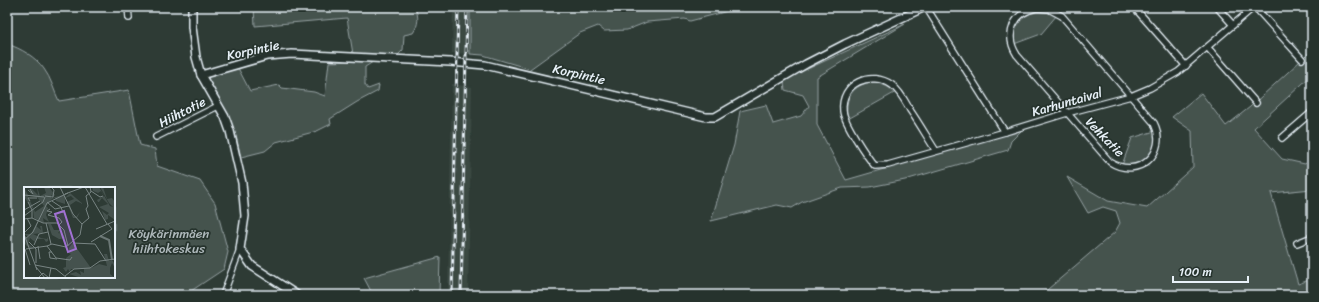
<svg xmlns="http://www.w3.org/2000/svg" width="1319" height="302" font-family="Sriracha,sans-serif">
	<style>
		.built { fill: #3b4843 }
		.green { fill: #45524e; stroke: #96a2a3; fill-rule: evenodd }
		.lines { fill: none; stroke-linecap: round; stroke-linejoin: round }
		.minor-casing { stroke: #e8f1f8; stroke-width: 8 }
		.tertiary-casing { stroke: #e8f1f8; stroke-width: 10 }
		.minor { stroke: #26332d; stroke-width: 5.5 }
		.tertiary { stroke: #26332d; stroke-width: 7 }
		.rail-casing { stroke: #e8f1f8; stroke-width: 3 }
		.rail { stroke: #26332d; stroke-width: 1.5; stroke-dasharray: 4.5; stroke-linecap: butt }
		.labels { text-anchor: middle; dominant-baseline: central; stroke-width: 3.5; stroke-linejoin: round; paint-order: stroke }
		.street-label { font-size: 13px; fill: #e8f1f8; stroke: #26332d }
		.park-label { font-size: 13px; fill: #afb9bc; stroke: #26332d }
		.inset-river { fill: none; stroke: #6b7775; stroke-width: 2 }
		.inset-road { fill: none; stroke: #788483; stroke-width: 1 }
		.view { fill: #a171d3; fill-opacity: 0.15; stroke: #a171d3; stroke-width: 2 }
		.inset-edge { fill: none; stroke: #e8f1f8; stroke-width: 2 }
	</style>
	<rect width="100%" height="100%" fill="#2e3b35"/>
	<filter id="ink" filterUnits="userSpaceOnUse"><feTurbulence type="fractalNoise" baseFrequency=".025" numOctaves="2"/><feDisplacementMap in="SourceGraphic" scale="8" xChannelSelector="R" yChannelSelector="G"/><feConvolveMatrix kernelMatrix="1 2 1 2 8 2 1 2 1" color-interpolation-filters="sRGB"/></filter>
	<g filter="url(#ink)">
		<g class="built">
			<polygon points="453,7 470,7 470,54 452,53"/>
			<polygon points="452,84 472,87 468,295 448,295"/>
		</g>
		<g class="green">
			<path d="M254 7H415C419 17 419 24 413 33L404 35 403 50 398 55 353 54 347 18 255 26Z"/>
			<polygon points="470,7 628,7 629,10 677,7 727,7 728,11 690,21 685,19 647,22 627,30 604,31 598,26 580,33 530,69 483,55 470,54"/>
			<path d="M1037 10 1049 12 1057 15 1041 34 1014 44C1013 23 1018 16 1037 10Z"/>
			<polygon points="905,24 817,77 817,125 846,180 1023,129 1011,141 1008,150 905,180 870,187 842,188 802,202 792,208 777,205 711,221 734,145 740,111 766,105 773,124 801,116 809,106 803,95 785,90 784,82 788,78"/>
			<path d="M7 44C20 48 36 57 44 69 51 78 54 91 59 101L129 90 140 145 155 149 157 166 200 181 215 203 228 252 224 269 185 295H7ZM25 188H114V277H25Z"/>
			<polygon points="1312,50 1312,75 1254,128 1282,159 1305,164 1312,158 1312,189 1271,193 1298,284 1312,279 1312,295 1041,295 1115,232 1120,223 1116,211 1103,207 1088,213 1067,177 1108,201 1147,208 1193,167 1192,131 1172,117 1201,93 1226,126 1250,107"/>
			<polygon points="354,61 373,62 365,67 365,85 368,89 379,85 378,91 357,102 330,119 331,124 317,131 276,142 265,151 241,157 236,136 228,115 205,78 238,68 250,91 279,85 282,88 314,92 325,96 329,62"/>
			<path d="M870 82C881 83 887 86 896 92L848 119C844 100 850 87 870 82Z"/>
			<path d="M1155 131C1157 154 1146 167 1122 165L1132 138Z"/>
			<polygon points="440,257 439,295 373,295 364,278"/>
		</g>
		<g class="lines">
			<defs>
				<g id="minor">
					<polyline points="128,7 129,18"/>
					<polyline points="926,7 1005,132 1067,113 1131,96 1150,88 1178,72 1254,7"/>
					<polyline points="1134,7 1186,66"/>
					<polyline points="1217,7 1233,25"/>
					<polyline points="1255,7 1302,59"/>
					<path d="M1037 8 1049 9 1062 16 1154 123C1169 153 1138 180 1110 162L1017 55C1004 35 1013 12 1037 8Z"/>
					<polyline points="1208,48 1256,103"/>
					<polyline points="156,137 218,106"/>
					<polyline points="1282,138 1312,112"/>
					<path d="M936 151C927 137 919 123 910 110 905 101 900 91 892 85 871 70 840 83 843 111 844 122 866 156 875 166L888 165 1005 132"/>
					<polyline points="1297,243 1312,237"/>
					<polyline points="223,295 240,249"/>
				</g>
				<g id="tertiary">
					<polyline points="192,7 192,27 196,57 201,75 225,117 230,131 242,183 245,216 240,249 252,266 297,295"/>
					<polyline points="201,75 267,56 292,54 450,62 485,65 706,117 715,117 806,64 845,44 925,7"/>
				</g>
			</defs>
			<use href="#minor" class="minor-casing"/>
			<use href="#tertiary" class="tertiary-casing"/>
			<use href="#minor" class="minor"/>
			<use href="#tertiary" class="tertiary"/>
			<defs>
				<g id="rail">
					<polyline points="452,295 458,7"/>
					<polyline points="461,295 467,7"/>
				</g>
			</defs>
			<use href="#rail" class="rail-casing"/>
			<use href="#rail" class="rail"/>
		</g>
	</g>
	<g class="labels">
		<g class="street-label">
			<text transform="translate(253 50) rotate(-12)">Korpintie</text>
			<text transform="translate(579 74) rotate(13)">Korpintie</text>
			<text transform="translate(1067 102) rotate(-16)">Karhuntaival</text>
			<text transform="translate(182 112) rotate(-27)">Hiihtotie</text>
			<text transform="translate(1105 137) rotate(46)">Vehkatie</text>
		</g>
		<g class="park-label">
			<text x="169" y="233">Köykärinmäen<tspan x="169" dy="15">hiihtokeskus</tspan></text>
		</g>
	</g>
	<g transform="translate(24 187)">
		<rect width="91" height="91" fill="#2e3b35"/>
		<path d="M0 0 4 8H9L7 1 14 8 13 0 16 9 22 6 20 0H25L31 8 29 10 27 8V11L39 8 42 10 46 6 59 17 52 14 46 18 49 28 52 30 56 25H59L58 20 59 25H56L53 31H49L43 15 50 12 47 9 41 11V17L32 14 31 11 28 12 22 19 24 21 22 28 25 35 19 31 20 36 14 34 12 39 17 43 16 39H18L19 46 9 47 17 51 23 52 24 50V54L22 55 20 52H12L11 55 6 51 4 57 10 61 6 62 0 56V50H5L0 47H7L14 33 10 31 9 22 0 10ZM4 9 13 10 20 19 11 25ZM68 0H75L86 19 89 20 85 16 76 0H79L83 12 88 11 91 15V33L84 28V32L81 33 78 24 83 28 85 26 75 20 84 17 78 11 75 15H74L73 13 80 9 77 4 74 6 69 4ZM24 37H27L30 43H37L34 46 38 47 35 46 37 44 41 51 36 52 30 53 35 52 28 48ZM49 56 67 81 75 77 83 79 80 67H83L85 74 88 73 90 76 91 74V81L88 76 86 81V87L91 91H57L45 87 52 85 57 88 56 84 60 86V82H47L46 85 44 82 42 85 39 81 42 80V71L47 67 42 65H45V61Z" fill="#45524e" fill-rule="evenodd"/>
		<path class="inset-river" d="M76 49 85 53 88 73"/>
		<path class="inset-road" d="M36 0 49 27 58 37M61 0 83 37M4 3 9 7 6 2M67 4 76 10 79 9M41 7 60 0M0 8 20 10M21 9 29 10 30 3 27 0M6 14 4 11H13M28 14 37 20 39 26M4 15 8 23V31M23 15 31 22 45 19M26 22 23 24 28 25 24 28 35 31 38 35 35 38M0 23 16 14M0 29 19 15 21 10M0 32 8 31 19 36H33L40 43 44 59M22 36 27 57M72 42 91 34M0 46 7 39 3 31M0 47 13 83M0 53 9 45 23 16 44 6M5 55 12 62V76M67 55 88 42 84 37M49 56 71 57 82 74M10 58 15 47 24 45M14 59 16 72M23 59 28 57 42 60 56 48 58 37 65 31 62 22 64 19 62 9 67 5 66 0M23 59 32 71 46 73 48 70M1 62 6 78M2 62 23 59M28 65H25L26 71 33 72M11 78 32 82 43 91M12 80 21 91M41 89 50 82 66 81 76 74 91 72M14 91 19 86 25 91 27 81"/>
		<path class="view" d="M40 24 52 62 44 65 31 27Z"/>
		<rect width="91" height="91" class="inset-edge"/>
	</g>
	<rect width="1319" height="302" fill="none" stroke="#26332d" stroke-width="24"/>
	<rect x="12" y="12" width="1295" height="278" fill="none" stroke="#e8f1f8" stroke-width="1.5" filter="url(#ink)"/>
	<path d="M1173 276v6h75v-6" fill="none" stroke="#e8f1f8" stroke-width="2"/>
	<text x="1179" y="276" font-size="12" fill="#e8f1f8" stroke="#26332d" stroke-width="3" paint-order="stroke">100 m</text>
</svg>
